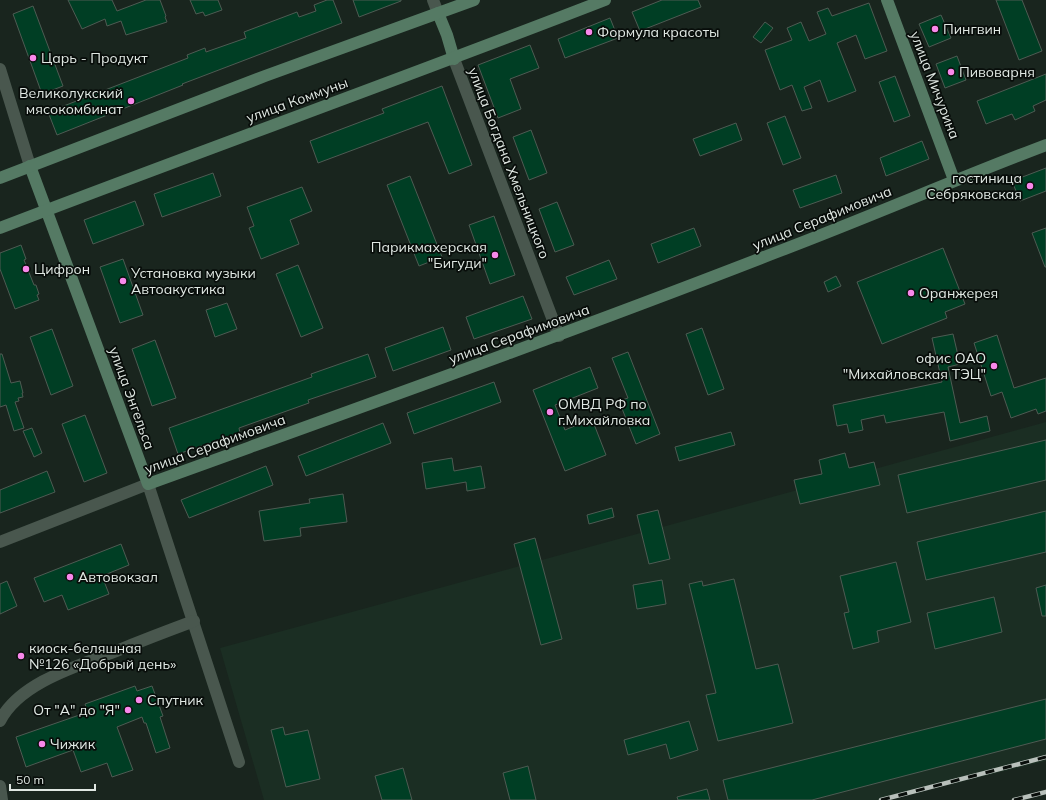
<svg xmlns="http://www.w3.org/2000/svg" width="1046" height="800" font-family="Mulish,sans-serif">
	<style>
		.built { fill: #1b2e23 }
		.building { fill: #003e24; stroke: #4e5b53 }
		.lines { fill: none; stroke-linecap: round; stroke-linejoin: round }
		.street { stroke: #49574e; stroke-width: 12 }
		.secondary { stroke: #557a64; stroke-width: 12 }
		.rail-casing { stroke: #b8c0bb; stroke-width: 4.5 }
		.rail { stroke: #080d0a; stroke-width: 3; stroke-dasharray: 9; stroke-linecap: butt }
		.poi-dot { fill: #f888eb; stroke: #080d0a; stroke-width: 1.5 }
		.labels { text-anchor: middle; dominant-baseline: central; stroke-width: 3.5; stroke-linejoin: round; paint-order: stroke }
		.poi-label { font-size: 14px; fill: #e0e8e3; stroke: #080d0a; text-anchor: start }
		.street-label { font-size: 14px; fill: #e0e8e3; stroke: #080d0a }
	</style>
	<rect width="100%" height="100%" fill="#19251e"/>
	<polygon class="built" points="1046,422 1046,761 887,800 264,800 220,648"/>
	<g class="building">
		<polygon points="68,0 112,0 117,11 146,0 160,0 166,16 165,17 167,22 126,35 121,21 107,26 105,19 82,29"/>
		<polygon points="190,0 218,0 222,10 205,16 203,12 196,14"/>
		<polygon points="327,0 333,0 342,23 182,84 183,85 57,135 48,112 188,58 187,55 205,48 206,52 246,38 244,32 297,12 299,17 316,11 314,5"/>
		<polygon points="353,0 401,0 401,1 359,17"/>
		<polygon points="662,0 698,0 701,7 640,31 632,12"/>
		<polygon points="996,0 1022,0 1042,51 1019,60"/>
		<polygon points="869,3 887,51 865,59 856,35 837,43 856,91 828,102 820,80 804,87 812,108 802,111 792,85 780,90 765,50 792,40 787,28 801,22 809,41 826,34 817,12 828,8 832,16"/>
		<polygon points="33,6 63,86 42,94 13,14"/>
		<polygon points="941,15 951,38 929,47 919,24"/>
		<polygon points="610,18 618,38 565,58 558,39"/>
		<polygon points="765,22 773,28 761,43 753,37"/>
		<polygon points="530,45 539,68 510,79 521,109 498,118 478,65"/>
		<polygon points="957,56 966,80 945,88 936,64"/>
		<polygon points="1046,74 1046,100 1033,106 1035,111 1015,120 1012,114 986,124 977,101"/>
		<polygon points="895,76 910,116 894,122 879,82"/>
		<polygon points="442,86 472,165 449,174 428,122 318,163 310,141 384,113 382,109"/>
		<polygon points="785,116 801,158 783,165 767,123"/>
		<polygon points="736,123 742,140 700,156 693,139"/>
		<polygon points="531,130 547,173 529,180 513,137"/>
		<polygon points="922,141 929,159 886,176 880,158"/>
		<polygon points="1046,168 1046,191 1020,201 1012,181"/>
		<polygon points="213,173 221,196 162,217 154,194"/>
		<polygon points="836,175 842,193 800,208 793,190"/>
		<polygon points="410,176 442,257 419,266 387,185"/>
		<polygon points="302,187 312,211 290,220 299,244 261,259 249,228 254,226 247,207"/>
		<polygon points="135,201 144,225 93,244 84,220"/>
		<polygon points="557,202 574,245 555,252 539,209"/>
		<polygon points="494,216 515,275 490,284 469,225"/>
		<polygon points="694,228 701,246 658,263 651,244"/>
		<polygon points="1046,228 1046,267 1045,267 1032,233"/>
		<polygon points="21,245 26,259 24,260 34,285 36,285 39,294 37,295 39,300 15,309 0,269 0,253"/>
		<polygon points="943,248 965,304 945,312 947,318 882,344 857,282"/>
		<polygon points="123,259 143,315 120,323 100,267"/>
		<polygon points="609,260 617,279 574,295 566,277"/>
		<polygon points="298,265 323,328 301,337 276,274"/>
		<polygon points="836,276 841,286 828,292 824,282"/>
		<polygon points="523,296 532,319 474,339 466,317"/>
		<polygon points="227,303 237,329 215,337 206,310"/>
		<polygon points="443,327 451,350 393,371 385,348"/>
		<polygon points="702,328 724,389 708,395 686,334"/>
		<polygon points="52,329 73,386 51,395 30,337"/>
		<polygon points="953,334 960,364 948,367 960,423 987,416 990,431 950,441 944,412 886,423 884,415 861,420 863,430 849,433 847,424 837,426 833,405 942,382 932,338"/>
		<polygon points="997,335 1014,388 1046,378 1046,411 1038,414 1036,409 1011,418 1002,392 991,396 974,343"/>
		<polygon points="155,340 176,398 152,406 132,349"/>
		<polygon points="628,352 660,434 636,444 619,401 628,398 612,358"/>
		<polygon points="0,354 2,354 11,383 20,381 23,393 22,393 23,397 18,398 19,401 15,402 24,428 14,431 6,405 0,407"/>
		<polygon points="368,354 376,377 308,400 309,403 239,428 240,433 178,454 169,428 312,377 311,374"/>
		<polygon points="590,367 598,388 555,405 565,430 592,419 606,455 565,471 533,390"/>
		<polygon points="494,382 501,402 414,434 407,413"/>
		<polygon points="85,415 107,473 84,482 62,424"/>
		<polygon points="383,423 391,443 306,476 298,456"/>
		<polygon points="32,428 42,453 34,457 23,431"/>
		<polygon points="731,432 735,445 679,461 675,447"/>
		<polygon points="1046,440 1046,480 907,513 898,475"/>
		<polygon points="845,453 849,468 874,462 880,485 800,504 794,480 822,474 819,460"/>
		<polygon points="452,458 454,471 481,466 485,488 467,491 466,482 426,489 422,463"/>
		<polygon points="266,466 273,485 189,518 181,500"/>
		<polygon points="47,471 55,492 0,513 0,490"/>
		<polygon points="343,494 347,522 300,528 301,536 264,541 259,511 310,503 309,499"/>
		<polygon points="612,508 614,517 589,524 587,515"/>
		<polygon points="658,510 670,559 649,564 637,515"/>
		<polygon points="1046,511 1046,552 926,580 917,542"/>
		<polygon points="535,538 562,639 541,645 514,544"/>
		<polygon points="121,544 129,565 102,576 109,594 68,610 62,595 44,602 34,578"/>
		<polygon points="896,562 911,622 877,631 879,642 853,649 844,613 849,612 840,576"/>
		<polygon points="734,579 756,669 778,664 793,723 718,741 706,695 716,693 689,584 702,581 703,586"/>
		<polygon points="662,580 666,604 637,609 633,585"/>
		<polygon points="7,581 17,606 0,614 0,584"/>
		<polygon points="1046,585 1046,616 1042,616 1036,588"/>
		<polygon points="994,597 1002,632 935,649 927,613"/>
		<polygon points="135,686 137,691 152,686 163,716 160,717 170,748 156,753 146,723 144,723 142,717 117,727 133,770 112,777 107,763 81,772 73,750 26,767 16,737 88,712 85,704"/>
		<polygon points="1046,699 1046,739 812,800 728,800 723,780"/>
		<polygon points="689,721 698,750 670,759 666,744 628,755 624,740"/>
		<polygon points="283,727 285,735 308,730 320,779 286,787 271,730"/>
		<polygon points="528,766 536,800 510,800 503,773"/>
		<polygon points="403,768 412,800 382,800 375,776"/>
		<polygon points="707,789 710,800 678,800 677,797"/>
	</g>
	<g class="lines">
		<g class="street">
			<polyline points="433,0 438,13"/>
			<polyline points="454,59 559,336"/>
			<polyline points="0,69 30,166"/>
			<polyline points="0,542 148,484 239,762"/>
			<path d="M0 721C19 683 77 666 114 652 141 641 167 631 194 621"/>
			<polyline points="0,786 2,800"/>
		</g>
		<g class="secondary">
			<polyline points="887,0 954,180"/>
			<polyline points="438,13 447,35 454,59"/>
			<path d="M30 166 148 484C358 408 569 333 777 252 867 218 956 179 1046 145"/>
			<polyline points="0,178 265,76 474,0"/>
			<path d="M0 228C201 151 404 78 605 0"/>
		</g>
		<defs>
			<g id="rail">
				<polyline points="881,800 1046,757"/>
				<polyline points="1014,800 1046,792"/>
			</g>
		</defs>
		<use href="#rail" class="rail-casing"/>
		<use href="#rail" class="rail"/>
	</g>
	<g class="poi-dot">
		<circle cx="935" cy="29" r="4"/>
		<circle cx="589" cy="32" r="4"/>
		<circle cx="33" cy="58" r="4"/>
		<circle cx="951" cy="72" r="4"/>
		<circle cx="131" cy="101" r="4"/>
		<circle cx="1030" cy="186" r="4"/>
		<circle cx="495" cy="255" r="4"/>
		<circle cx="26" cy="269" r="4"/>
		<circle cx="123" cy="281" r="4"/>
		<circle cx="911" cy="293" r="4"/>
		<circle cx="994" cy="366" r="4"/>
		<circle cx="550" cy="412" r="4"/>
		<circle cx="70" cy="577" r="4"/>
		<circle cx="21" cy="656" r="4"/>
		<circle cx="139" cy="700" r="4"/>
		<circle cx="128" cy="710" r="4"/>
		<circle cx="42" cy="744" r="4"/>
	</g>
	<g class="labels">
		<g class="poi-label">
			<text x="943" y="29">Пингвин</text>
			<text x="597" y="32">Формула красоты</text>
			<text x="41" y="58">Царь - Продукт</text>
			<text x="959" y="72">Пивоварня</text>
			<text x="123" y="93" text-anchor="end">Великолукский<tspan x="123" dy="16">мясокомбинат</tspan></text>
			<text x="1022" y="178" text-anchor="end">гостиница<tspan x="1022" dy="16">Себряковская</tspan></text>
			<text x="487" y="247" text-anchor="end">Парикмахерская<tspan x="487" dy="16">"Бигуди"</tspan></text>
			<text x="34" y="269">Цифрон</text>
			<text x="131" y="273">Установка музыки<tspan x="131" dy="16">Автоакустика</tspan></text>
			<text x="919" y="293">Оранжерея</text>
			<text x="986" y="358" text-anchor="end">офис ОАО<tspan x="986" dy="16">"Михайловская ТЭЦ"</tspan></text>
			<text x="558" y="404">ОМВД РФ по<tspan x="558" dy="16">г.Михайловка</tspan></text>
			<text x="78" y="577">Автовокзал</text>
			<text x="29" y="648">киоск-беляшная<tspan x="29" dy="16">№126 «Добрый день»</tspan></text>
			<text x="147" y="700">Спутник</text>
			<text x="120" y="710" text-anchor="end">От "А" до "Я"</text>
			<text x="50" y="744">Чижик</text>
		</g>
		<g class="street-label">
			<text transform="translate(935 85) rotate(69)">улица Мичурина</text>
			<text transform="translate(297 100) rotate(-20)">улица Коммуны</text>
			<text transform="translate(509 163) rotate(69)">улица Богдана Хмельницкого</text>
			<text transform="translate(822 218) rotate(-22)">улица Серафимовича</text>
			<text transform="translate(519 334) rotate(-20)">улица Серафимовича</text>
			<text transform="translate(132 398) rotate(70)">улица Энгельса</text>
			<text transform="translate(215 444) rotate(-20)">улица Серафимовича</text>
		</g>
	</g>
	<path d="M10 784v6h85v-6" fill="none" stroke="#e0e8e3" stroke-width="2"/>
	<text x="16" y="784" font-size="12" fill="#e0e8e3" stroke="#080d0a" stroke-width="3" paint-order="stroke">50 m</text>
</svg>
